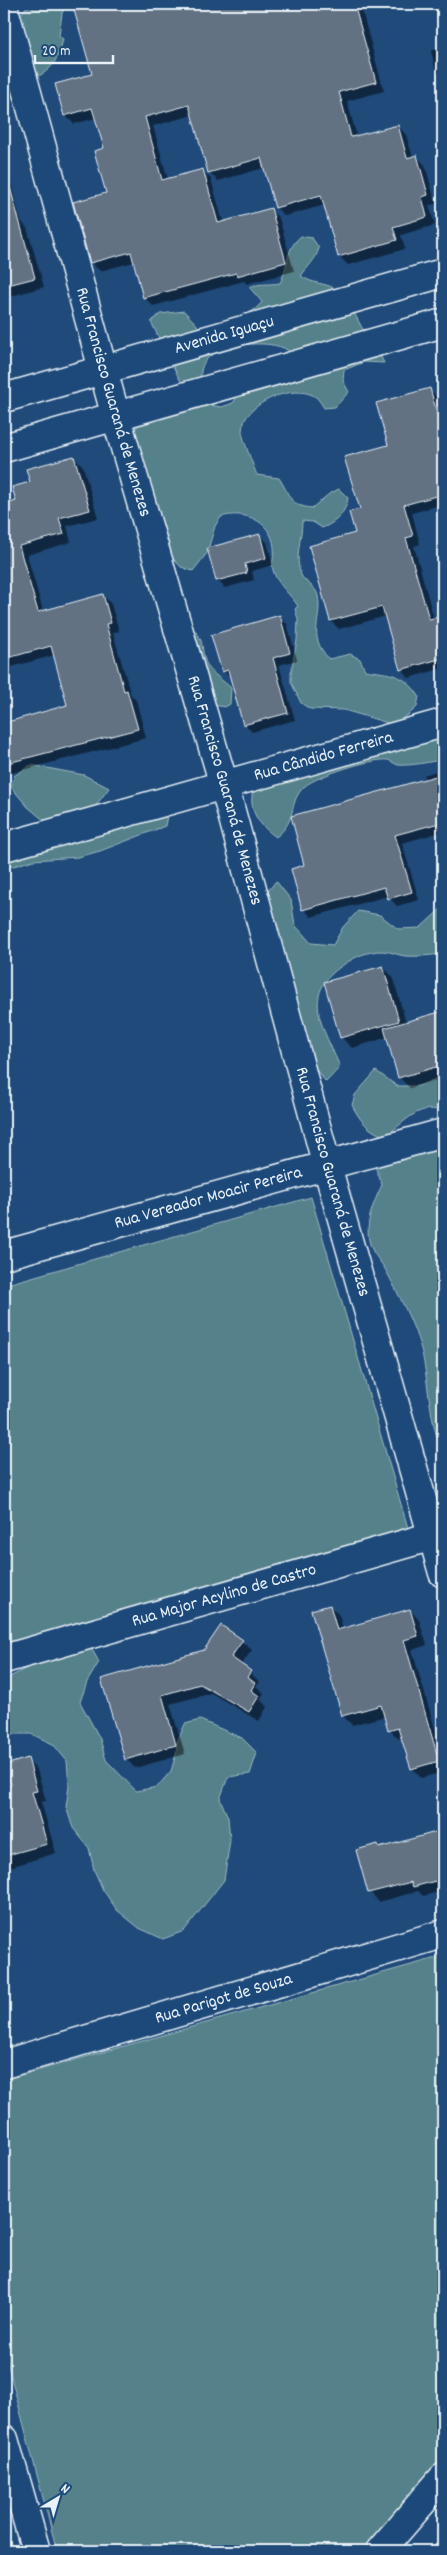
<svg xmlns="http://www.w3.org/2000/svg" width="447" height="2555" font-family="Dekko,sans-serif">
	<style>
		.green { fill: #55818a; stroke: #9eb9c1 }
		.shadow { fill: #0007 }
		.building { fill: #627282; stroke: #e8f1f8 }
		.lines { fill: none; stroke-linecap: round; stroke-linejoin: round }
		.street-casing { stroke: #e8f1f8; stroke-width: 31 }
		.secondary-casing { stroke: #e8f1f8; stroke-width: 31 }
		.street { stroke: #1f4a7a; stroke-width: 28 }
		.secondary { stroke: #1f4a7a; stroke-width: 28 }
		.labels { text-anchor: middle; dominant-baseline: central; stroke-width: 4; stroke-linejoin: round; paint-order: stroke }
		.street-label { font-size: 18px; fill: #e8f1f8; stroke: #1f4a7a }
	</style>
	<rect width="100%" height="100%" fill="#1f4a7a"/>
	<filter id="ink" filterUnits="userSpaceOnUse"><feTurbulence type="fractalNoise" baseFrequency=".02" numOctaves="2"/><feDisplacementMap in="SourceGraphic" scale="10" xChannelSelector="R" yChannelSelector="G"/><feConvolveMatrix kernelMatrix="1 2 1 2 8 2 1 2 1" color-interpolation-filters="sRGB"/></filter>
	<g filter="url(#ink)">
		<g class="green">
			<path d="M29 4H67L62 13 59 36 63 39C54 80 36 74 4 91V24L18 17Z"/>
			<polygon points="443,220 443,297 433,281"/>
			<path d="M301 236 312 238 319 248C316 260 308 266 301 276 312 284 325 283 334 288 348 297 354 313 361 326 369 339 378 349 384 363L364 362 344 370 343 381 349 392 335 407 324 408C322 405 319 400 317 398 297 381 242 403 242 431 242 437 254 468 257 475L279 478C290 494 288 506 312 508L329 494 339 489 348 498C346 512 336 523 322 528L313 522 302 521C302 539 294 557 301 575 305 583 316 586 318 596 323 621 306 634 329 659L350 654 360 659 365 670C390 674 404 673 419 696L417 707 408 715 399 721 388 723 344 710 310 709 301 703 291 682V672L297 640 298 619 295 609 298 606C291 595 276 583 273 570 271 563 275 554 274 547 271 520 243 510 221 517L215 526 207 553 193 571 181 567 164 549 134 432 139 423 199 404 222 407 233 403 244 386 291 353C278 338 222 343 209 357 201 364 200 372 201 382L187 387 180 380 151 322 160 314 184 311 200 328C221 323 248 320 262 302L249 287C259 283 268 285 280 283 289 266 285 249 301 236Z"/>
			<path d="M187 628H192C206 639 200 652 207 665 212 674 224 681 231 688L230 704 225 707 213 705Z"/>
			<path d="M443 710V759C432 762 410 766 398 765 395 764 391 761 388 760 371 758 317 776 305 786 287 802 299 819 276 837 259 825 248 811 253 790Z"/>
			<path d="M31 765 84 775 109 788 88 816 158 812 167 816 165 826 100 851 78 857 33 860 4 869V861C27 859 35 841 47 823L28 807 11 787 14 776Z"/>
			<path d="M276 881 291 900 295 925 311 943 333 945 343 927 358 911 380 915 398 929 420 928 443 907V954C431 955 418 957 405 956 397 955 390 951 382 951 367 951 355 957 343 965 298 995 325 1030 340 1067L326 1082 311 1064 262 899Z"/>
			<path d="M376 1071 397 1086H418L443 1076 441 1111C417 1103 404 1124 385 1136L443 1132V1449C430 1433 428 1373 421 1349 413 1322 399 1295 385 1269 381 1262 374 1255 371 1247 363 1226 373 1204 382 1185L374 1163 384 1136C368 1131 359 1119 352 1105L355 1095Z"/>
			<polygon points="311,1197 410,1535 4,1651 4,1285"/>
			<polygon points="89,1644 99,1662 87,1682 80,1702 100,1739 106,1760 136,1791 157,1787 171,1771 177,1751 176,1745 185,1724 200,1720 242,1738 257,1753 250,1774 228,1777 220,1799 228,1817 230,1840 224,1880 184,1931 163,1939 139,1928 117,1910 103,1890 94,1870 89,1848 73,1828 66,1807 69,1786 67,1761 53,1744 31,1734 8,1734 4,1738 4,1680 46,1658"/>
			<polygon points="443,1956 443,2468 373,2551 57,2551 4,2350 4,2080"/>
		</g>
		<g class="shadow">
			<polygon points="100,4 360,4 384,91 347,101 357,137 398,126 406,135 413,157 416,156 425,165 436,204 429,205 435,225 401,235 405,249 348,265 339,256 325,205 285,216 276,208 264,168 218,181 209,172 193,115 153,126 168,180 202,171 211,179 223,222 270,210 279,218 294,271 247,284 244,281 153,306 144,297 134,262 100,271 91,263 108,194 105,149 96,118 74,124 65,115 93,75 76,10"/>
			<polygon points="443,47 443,78 436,71 431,51"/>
			<polygon points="4,172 9,177 21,221 27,228 44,287 4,298"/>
			<polygon points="430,390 438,398 443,416 443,504 412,513 420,544 414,546 434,619 438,618 443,624 443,668 409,678 401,669 386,616 339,629 331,621 361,510 390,446"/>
			<polygon points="74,457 83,466 98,518 67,526 71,542 27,555 43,611 103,595 111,604 119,631 113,633 131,695 136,700 146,738 4,775 4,724 68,706 55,655 4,669 4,634 11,632 4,605 4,506 18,502 31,482"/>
			<polygon points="259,535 267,542 273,565 252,571 254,580 225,588 218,581 208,549"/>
			<polygon points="279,617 287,624 297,660 279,665 295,720 252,732 245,724 232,678 223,671"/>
			<polygon points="443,769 443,837 441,832 402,843 419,900 397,906 388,896 311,917 304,909 306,866 426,780 424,775"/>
			<polygon points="383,967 393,977 406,1023 440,1014 443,1016 443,1078 410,1088 399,1077 388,1037 352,1048 341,1037"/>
			<polygon points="330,1606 339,1615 343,1629 410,1610 419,1620 427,1645 412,1650 443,1756 443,1772 421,1778 412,1768 403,1738 399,1739 390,1730 386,1716 352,1725 343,1716 313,1611"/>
			<polygon points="222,1626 252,1650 241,1665 260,1682 256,1686 264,1693 260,1699 267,1707 259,1721 211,1693 170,1704 185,1754 135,1768 126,1759 103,1680 205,1651"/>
			<polygon points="27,1760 37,1770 46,1801 41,1802 56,1853 4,1869 4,1766"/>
			<polygon points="443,1831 443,1891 423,1896 418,1891 379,1902 370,1892 377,1846 381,1849"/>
		</g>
		<g class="building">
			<polygon points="95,4 354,4 376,82 339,92 351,137 398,125 407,158 417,155 428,195 422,197 427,217 393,227 397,240 338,257 321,195 275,208 261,158 208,173 189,105 145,117 162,180 203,169 218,223 271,208 286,262 237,276 236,273 143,298 131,252 90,263 73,202 106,193 94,151 104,148 92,108 64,116 55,84 92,74 74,10"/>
			<polygon points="10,187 35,278 4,286 4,188"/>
			<polygon points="430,388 443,435 443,494 404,505 413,536 406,538 429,619 438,617 443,636 443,658 400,670 382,607 330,621 309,546 355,533 349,512 360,509 344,457 388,445 376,403"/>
			<polygon points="74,456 90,510 59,518 64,534 19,546 38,612 103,594 111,623 106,624 124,691 127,690 138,729 4,764 4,723 67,705 51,646 4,659 4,505 16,501 12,487 30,482 26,469"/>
			<polygon points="260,534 266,558 245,564 247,573 216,581 207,548"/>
			<polygon points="280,615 290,653 273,658 288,713 243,725 228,670 222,672 211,635"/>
			<polygon points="443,774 443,822 395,835 412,892 388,899 384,887 302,910 291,869 304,865 291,816"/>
			<polygon points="383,966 399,1021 340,1038 324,982"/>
			<polygon points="443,1011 443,1065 398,1078 384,1028"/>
			<polygon points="330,1605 337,1630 410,1609 418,1636 404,1640 439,1761 411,1769 398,1728 388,1731 381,1705 342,1716 311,1610"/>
			<polygon points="221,1625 243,1640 231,1657 251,1671 247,1677 255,1683 251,1690 259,1696 249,1712 200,1684 162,1695 176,1745 125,1760 101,1679 204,1650"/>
			<polygon points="28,1758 37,1791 32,1792 47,1844 4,1856 4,1787 11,1785 5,1765"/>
			<polygon points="443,1830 443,1879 413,1887 411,1882 368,1893 356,1850 378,1844 379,1848"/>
		</g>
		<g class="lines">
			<defs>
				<g id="street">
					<path id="s1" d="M4 9 116 417 224 785 327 1166 443 1573"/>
					<path id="s2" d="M4 847 443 723"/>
					<path id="s3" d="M4 1255 443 1133"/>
					<path id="s4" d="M4 1659 443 1533"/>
					<path id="s5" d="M4 2064 443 1934"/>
					<polyline points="4,2439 36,2551"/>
					<polyline points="380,2551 443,2478"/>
				</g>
				<g id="secondary">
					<path id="s6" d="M4 398 443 273"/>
					<polyline points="4,448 443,323"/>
				</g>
			</defs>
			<use href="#street" class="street-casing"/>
			<use href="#secondary" class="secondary-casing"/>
			<use href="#street" class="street"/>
			<use href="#secondary" class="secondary"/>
		</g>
	</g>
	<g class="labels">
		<g class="street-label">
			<text stroke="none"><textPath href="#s6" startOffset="229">Avenida Iguaçu</textPath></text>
			<text stroke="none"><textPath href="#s1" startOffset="408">Rua Francisco Guaraná de Menezes</textPath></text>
			<text stroke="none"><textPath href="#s2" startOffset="332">Rua Cândido Ferreira</textPath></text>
			<text stroke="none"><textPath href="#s1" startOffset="812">Rua Francisco Guaraná de Menezes</textPath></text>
			<text stroke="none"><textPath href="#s1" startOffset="1218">Rua Francisco Guaraná de Menezes</textPath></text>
			<text stroke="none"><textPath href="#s3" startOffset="212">Rua Vereador Moacir Pereira</textPath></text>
			<text stroke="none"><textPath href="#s4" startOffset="229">Rua Major Acylino de Castro</textPath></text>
			<text stroke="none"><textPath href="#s5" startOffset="229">Rua Parigot de Souza</textPath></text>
		</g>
	</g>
	<rect width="447" height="2555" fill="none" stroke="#1f4a7a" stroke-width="20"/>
	<rect x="10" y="10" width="427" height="2535" fill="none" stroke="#e8f1f8" stroke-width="2" filter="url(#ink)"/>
	<g transform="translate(58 2498) rotate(38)" stroke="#1f4a7a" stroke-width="4" paint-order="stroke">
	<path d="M0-4L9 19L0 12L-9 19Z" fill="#e8f1f8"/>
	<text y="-8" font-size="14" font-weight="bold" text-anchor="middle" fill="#e8f1f8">N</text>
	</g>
	<path d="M35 55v8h78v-8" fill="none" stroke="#e8f1f8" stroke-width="2.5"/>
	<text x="42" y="55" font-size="15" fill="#e8f1f8" stroke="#1f4a7a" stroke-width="4" paint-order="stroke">20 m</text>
</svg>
